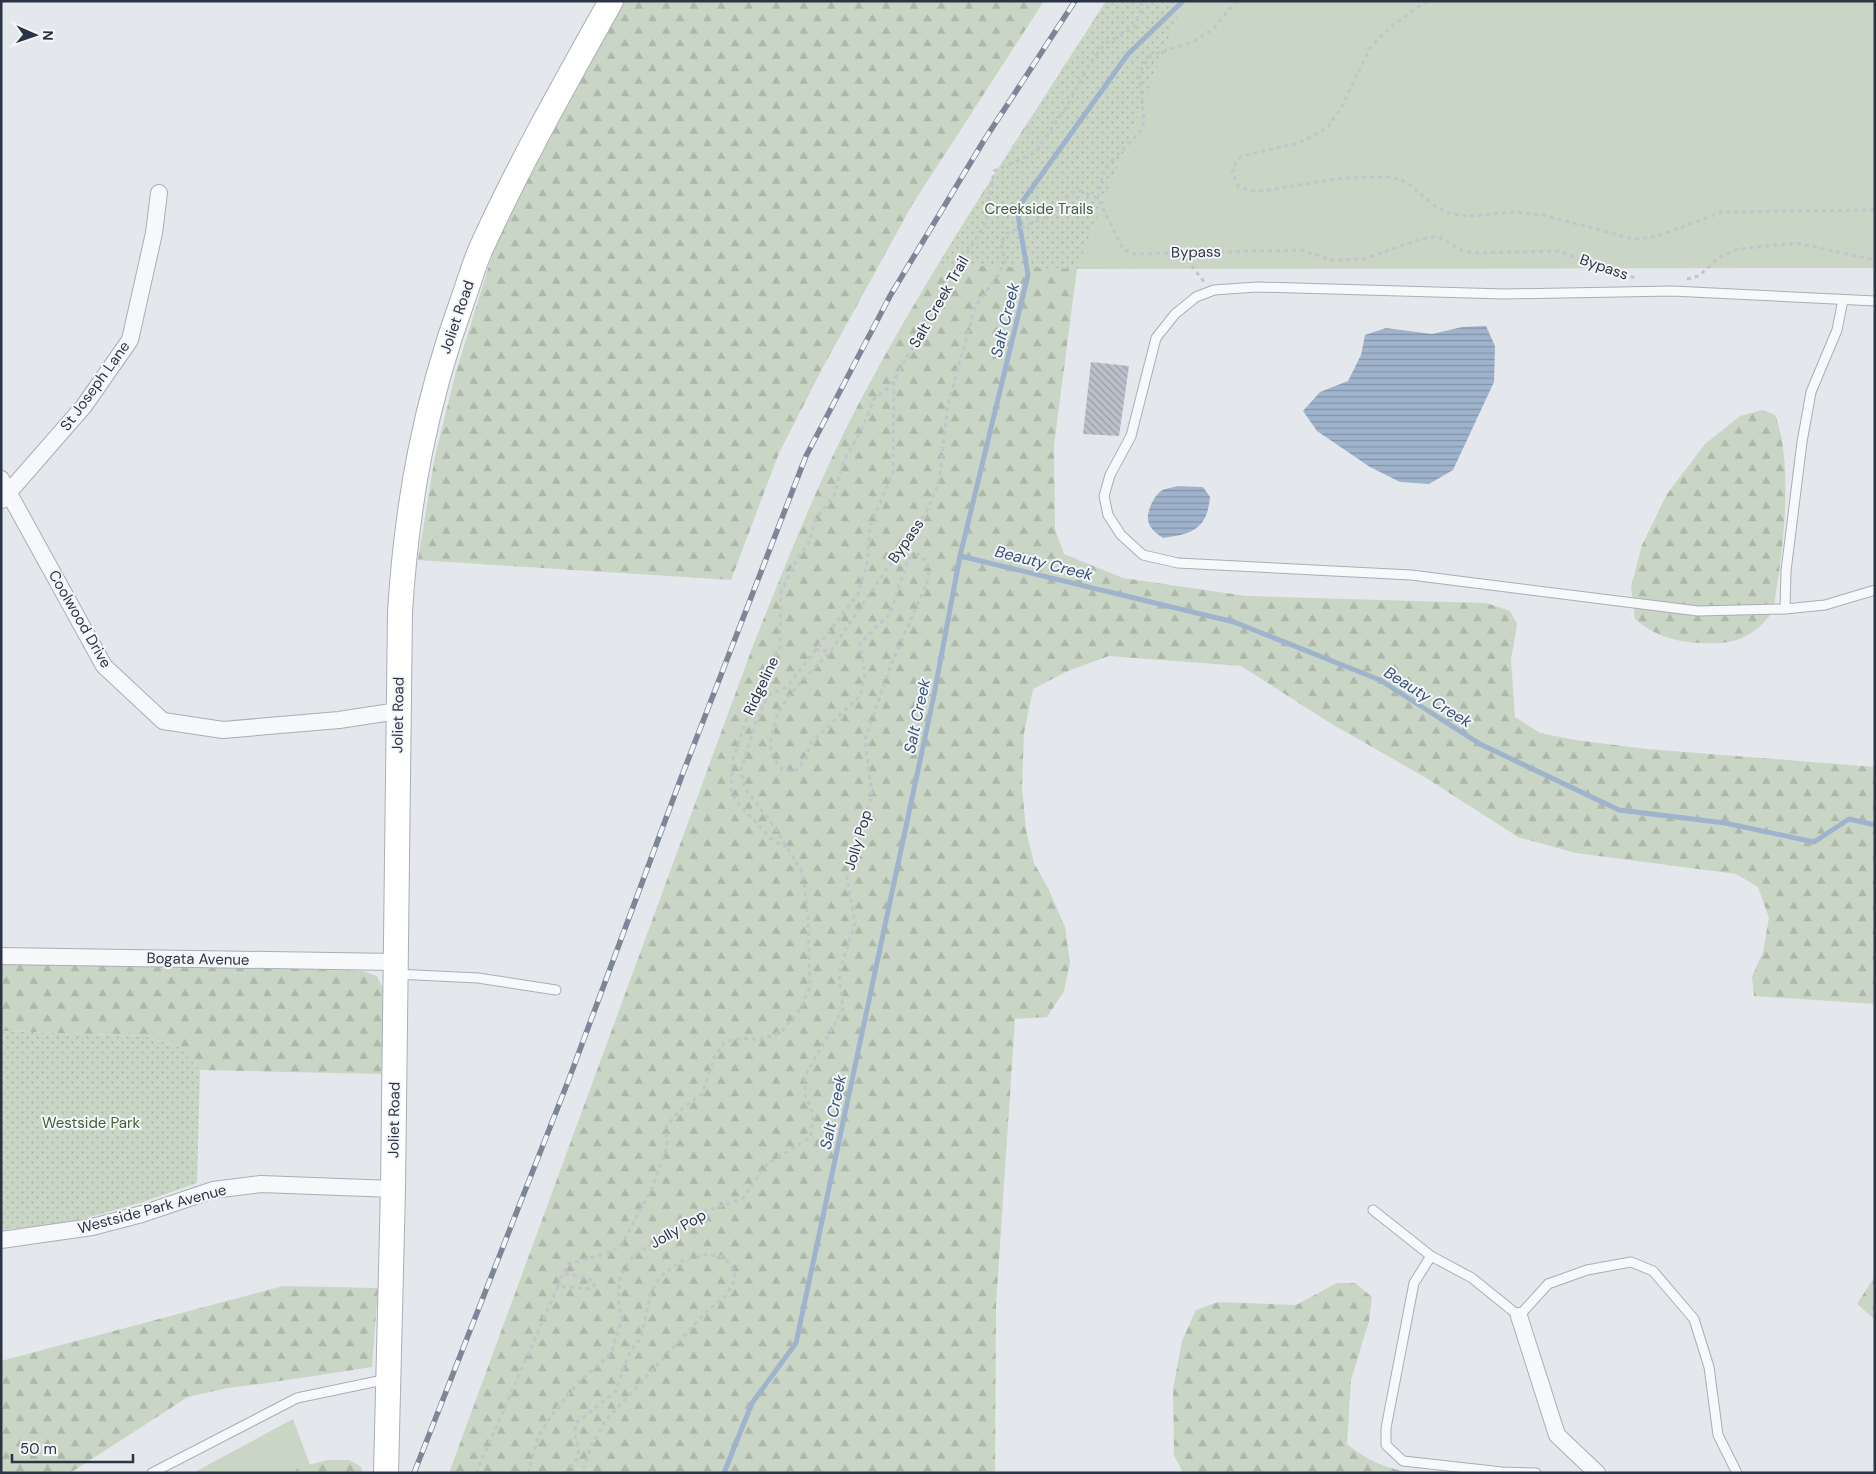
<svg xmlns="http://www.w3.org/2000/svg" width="1876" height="1474" font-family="'DM Sans',sans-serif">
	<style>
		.grass { fill: #c9d6c5 }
		.forest { fill: url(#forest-firs) }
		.park { fill: url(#park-dots) }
		.water { fill: url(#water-rules) }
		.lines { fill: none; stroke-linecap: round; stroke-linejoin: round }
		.stream { stroke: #9fb4cc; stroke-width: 5 }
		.building { fill: url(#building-back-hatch) }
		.lane-casing { stroke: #a9aeb7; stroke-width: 11 }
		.street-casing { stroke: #a9aeb7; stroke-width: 18 }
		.secondary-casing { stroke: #a9aeb7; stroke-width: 26 }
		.path { stroke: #c2c5cb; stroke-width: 3; stroke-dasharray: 4 4; stroke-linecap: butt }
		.lane { stroke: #f7f8fa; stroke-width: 9 }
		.street { stroke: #f7f8fa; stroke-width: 16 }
		.secondary { stroke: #fff; stroke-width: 24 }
		.rail-casing { stroke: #7d8696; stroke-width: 5.5 }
		.rail { stroke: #f4f6f9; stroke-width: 4; stroke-dasharray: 11; stroke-linecap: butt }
		.labels { text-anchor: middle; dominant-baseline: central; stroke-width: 4; stroke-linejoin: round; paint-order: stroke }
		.park-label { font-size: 15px; fill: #3f6138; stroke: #f4f6f9 }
		.street-label { font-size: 15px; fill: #2b3445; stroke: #f4f6f9 }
		.water-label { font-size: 16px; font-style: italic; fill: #34527a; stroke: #f4f6f9 }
	</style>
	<defs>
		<pattern id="forest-firs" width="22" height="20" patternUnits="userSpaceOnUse" patternTransform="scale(1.25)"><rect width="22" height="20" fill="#c9d6c5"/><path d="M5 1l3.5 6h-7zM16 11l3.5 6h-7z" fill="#adb8ab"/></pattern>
		<pattern id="park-dots" width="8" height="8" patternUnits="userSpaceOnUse" patternTransform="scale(1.25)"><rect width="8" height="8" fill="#c9d6c5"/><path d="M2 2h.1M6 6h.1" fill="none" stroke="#adb8ab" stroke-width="1.8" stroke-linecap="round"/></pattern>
		<pattern id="water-rules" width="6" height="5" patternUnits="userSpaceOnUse" patternTransform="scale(1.25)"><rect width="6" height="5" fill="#9fb4cc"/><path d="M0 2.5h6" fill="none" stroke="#8293a7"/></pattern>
		<pattern id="building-back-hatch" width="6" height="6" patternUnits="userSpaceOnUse" patternTransform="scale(1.25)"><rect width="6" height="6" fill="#bbc0ca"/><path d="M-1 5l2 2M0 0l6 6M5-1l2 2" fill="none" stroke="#989da6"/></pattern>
	</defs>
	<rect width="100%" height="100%" fill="#e4e7ec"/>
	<g class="grass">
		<polygon points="1184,1 1875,1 1875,268 1077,269"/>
		<polygon points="293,1419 310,1465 293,1473 193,1473"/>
	</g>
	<g class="forest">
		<polygon points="625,1 1044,1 912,205 822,369 779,453 731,580 418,560 435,456 456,372 497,240 519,195"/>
		<path d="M1106 1H1184L1077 269 1054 445 1055 529 1064 554 1123 578 1246 596 1486 603 1510 611 1517 624 1511 660 1515 717 1540 733 1575 740 1647 749 1875 767V1004L1754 996 1752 977 1763 952 1769 918 1758 887 1736 874 1576 853 1518 837 1423 776 1330 723 1241 666 1109 656 1068 671 1033 689 1024 733 1022 788 1026 830 1034 863 1048 888 1065 927 1070 963 1064 991 1047 1017 1015 1019 996 1305 995 1473H449L754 643C787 561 819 479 860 401 933 263 1022 133 1106 1Z"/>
		<path d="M1763 410 1775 415C1793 459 1784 545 1776 592 1775 599 1775 609 1771 614 1752 639 1731 645 1701 643 1676 642 1655 636 1635 619L1631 587 1642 545 1667 494 1705 444 1740 416Z"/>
		<polygon points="1,959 363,971 377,976 385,993 381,1074 200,1070 179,1047 145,1036 1,1031"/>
		<polygon points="1875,1276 1875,1320 1857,1304"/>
		<path d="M1337 1283H1355L1372 1297 1369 1321 1351 1380 1347 1444C1367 1461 1389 1470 1415 1473H1183L1174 1455 1173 1389 1182 1341 1196 1310 1218 1302 1296 1305Z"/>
		<polygon points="283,1286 378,1288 372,1367 261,1384 227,1388 188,1397 70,1473 1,1473 1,1361"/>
		<polygon points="327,1460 349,1460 361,1467 363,1473 293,1473 298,1468"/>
	</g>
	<g class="park">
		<polygon points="1106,1 1184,1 1077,269 938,265"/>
		<polygon points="1,1031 145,1036 179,1047 200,1070 197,1183 143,1202 68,1223 1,1230"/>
	</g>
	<g class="water">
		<polygon points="1486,326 1495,346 1494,382 1453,470 1429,484 1400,482 1370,467 1317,431 1303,411 1320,392 1348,381 1361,355 1365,335 1386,328 1432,334 1462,327"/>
		<path d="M1177 486 1203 487 1210 497C1207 529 1193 534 1163 538 1149 529 1144 521 1151 505 1153 500 1157 494 1161 491 1165 488 1172 488 1177 486Z"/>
	</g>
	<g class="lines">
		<g class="stream">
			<polyline points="960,556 1234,622 1380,680 1480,744 1619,810 1725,823 1814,842 1849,819 1875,825"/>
			<polyline points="724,1473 752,1403 796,1343 934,695 960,556 1028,275 1017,209 1128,54 1183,1"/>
		</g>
	</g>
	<polygon class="building" points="1091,362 1129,366 1119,436 1083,434"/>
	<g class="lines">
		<defs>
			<g id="lane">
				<polyline points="1875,301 1672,291 1504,294 1257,287 1214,290 1196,297 1175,314 1156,338 1131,436 1110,475 1104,496 1108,515 1121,535 1143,555 1178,563 1411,575 1698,611 1785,609 1825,605 1875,590"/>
				<polyline points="1785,609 1786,571 1802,442 1811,392 1837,330 1843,300"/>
				<polyline points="396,974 478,978 556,990"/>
				<polyline points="1373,1210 1431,1256 1472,1278 1519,1316 1548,1284 1587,1270 1631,1262 1653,1271 1694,1319 1709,1367 1718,1435 1737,1473"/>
				<polyline points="1431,1256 1414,1283 1386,1428 1386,1445 1403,1461 1502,1472 1536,1473"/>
				<polyline points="152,1473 297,1398 388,1379"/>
			</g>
			<g id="street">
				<polyline points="1,479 104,666 163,721 223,730 339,720 398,711"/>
				<polyline points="2,500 84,406 130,340 154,233 159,193"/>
				<polyline points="1,956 395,962"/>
				<polyline points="1,1240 92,1227 142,1214 213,1190 261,1184 393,1189"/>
				<polyline points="1519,1316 1557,1435 1597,1473"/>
			</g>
			<path id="secondary" d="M386 1473 393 1189 400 612C407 501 425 404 463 299 470 280 475 260 484 242 522 159 567 80 611 1"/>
		</defs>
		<use href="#lane" class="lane-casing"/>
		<use href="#street" class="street-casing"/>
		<use href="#secondary" class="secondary-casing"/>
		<g class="path">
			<polyline points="1427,1 1393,25 1371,46 1341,108 1327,128 1299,143 1241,156 1236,162 1232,172 1238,186 1248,190 1262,191 1342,178 1391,177 1406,182 1435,206 1451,214 1470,216 1514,212 1543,215 1634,239 1658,236 1722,212 1875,210"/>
			<polyline points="1098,198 1104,169 1142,130 1144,120 1139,73 1151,55 1193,42 1214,28 1236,1"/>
			<polyline points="1182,253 1204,282"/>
			<polyline points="1687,279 1699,276 1718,258 1738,249 1796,243 1875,260"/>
			<polyline points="815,649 830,652"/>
			<polyline points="787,847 773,841 736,801 731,790 733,759 751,706 780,647 781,592 797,559 810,541 814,522 834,495 844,460 861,431 874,399 885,391 894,380"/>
			<polyline points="558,1286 563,1273"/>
			<polyline points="476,1473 558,1286 590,1289 594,1286 593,1280 563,1273 568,1264 611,1252 622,1244 652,1188 667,1147 666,1127 678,1112 702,1094 714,1057 725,1042 742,1038 760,1040 781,1032 801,1008 810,986 808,919 803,873 775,828 744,787 741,769 757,719 769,695 787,687 858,594 867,564 870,526 893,472 894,380 962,261 985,224 994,171 1035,153 1067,106 1088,67 1104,44 1134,28 1142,8 1141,1"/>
			<polyline points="528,1473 539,1435 556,1409 579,1382 611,1354 622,1319 618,1300 620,1276 633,1256 703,1212 742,1199 767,1164 811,1137 813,1114 805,1094 805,1076 843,1009 839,973 855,923 847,879 872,795 865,739 893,660 929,578 927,562 918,554 908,559 890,614 860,643 865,676 860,696 811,743 805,760 795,771 783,771 773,757 770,744 777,715 791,693 830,652 928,509 939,481 948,404 975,307 998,275 1005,262 1001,243 1006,234 1056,213 1067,195 1078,190 1098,198 1123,249 1134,254 1302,250 1331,260 1364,259 1418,240 1432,237 1441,238 1463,251 1474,253 1559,251 1607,271 1636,278"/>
			<path d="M564 1473C591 1451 571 1448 576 1423L615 1392 629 1354 641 1337 651 1293 660 1277 681 1261 708 1254 723 1257 730 1264 735 1274 733 1284 725 1297 708 1310 606 1420 592 1444 582 1473"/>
		</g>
		<use href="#lane" class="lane"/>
		<use href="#street" class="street"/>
		<use href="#secondary" class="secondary"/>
		<defs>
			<polyline id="rail" points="414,1473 569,1079 681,778 806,456 890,296 983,142 1075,1"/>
		</defs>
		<use href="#rail" class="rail-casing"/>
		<use href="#rail" class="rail"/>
	</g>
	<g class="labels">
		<g class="park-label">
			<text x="1039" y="209">Creekside Trails</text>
			<text x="91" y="1123">Westside Park</text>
		</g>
		<g class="street-label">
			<text transform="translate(1196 252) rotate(-1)">Bypass</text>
			<text transform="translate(1604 267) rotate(19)">Bypass</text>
			<text transform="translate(939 302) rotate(-60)">Salt Creek Trail</text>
			<text transform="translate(457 317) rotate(-71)">Joliet Road</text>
			<text transform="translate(95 386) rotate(-54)">St Joseph Lane</text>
			<text transform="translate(906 541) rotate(-55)">Bypass</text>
			<text transform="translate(80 619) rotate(60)">Coolwood Drive</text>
			<text transform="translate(761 686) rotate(-65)">Ridgeline</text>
			<text transform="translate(398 715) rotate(-89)">Joliet Road</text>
			<text transform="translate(858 840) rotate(-73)">Jolly Pop</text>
			<text transform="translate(198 959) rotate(1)">Bogata Avenue</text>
			<text transform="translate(394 1120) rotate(-89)">Joliet Road</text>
			<text transform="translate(152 1209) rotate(-15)">Westside Park Avenue</text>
			<text transform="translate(678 1229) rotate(-30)">Jolly Pop</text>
		</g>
		<g class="water-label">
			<text transform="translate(1005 320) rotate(-76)">Salt Creek</text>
			<text transform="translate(1044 563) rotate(14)">Beauty Creek</text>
			<text transform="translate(1428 697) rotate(32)">Beauty Creek</text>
			<text transform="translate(917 716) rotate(-78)">Salt Creek</text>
			<text transform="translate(833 1112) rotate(-78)">Salt Creek</text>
		</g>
	</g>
	<rect width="1876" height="1474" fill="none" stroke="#2b3445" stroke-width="5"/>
	<g transform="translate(35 35) rotate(92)" stroke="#f4f6f9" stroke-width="4" paint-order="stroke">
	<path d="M0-4L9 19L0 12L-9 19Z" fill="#2b3445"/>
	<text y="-8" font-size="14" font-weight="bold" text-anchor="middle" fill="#2b3445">N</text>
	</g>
	<path d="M12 1454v8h121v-8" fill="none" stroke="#2b3445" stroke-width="2.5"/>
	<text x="20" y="1454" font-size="15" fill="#2b3445" stroke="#f4f6f9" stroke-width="4" paint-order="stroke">50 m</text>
</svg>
